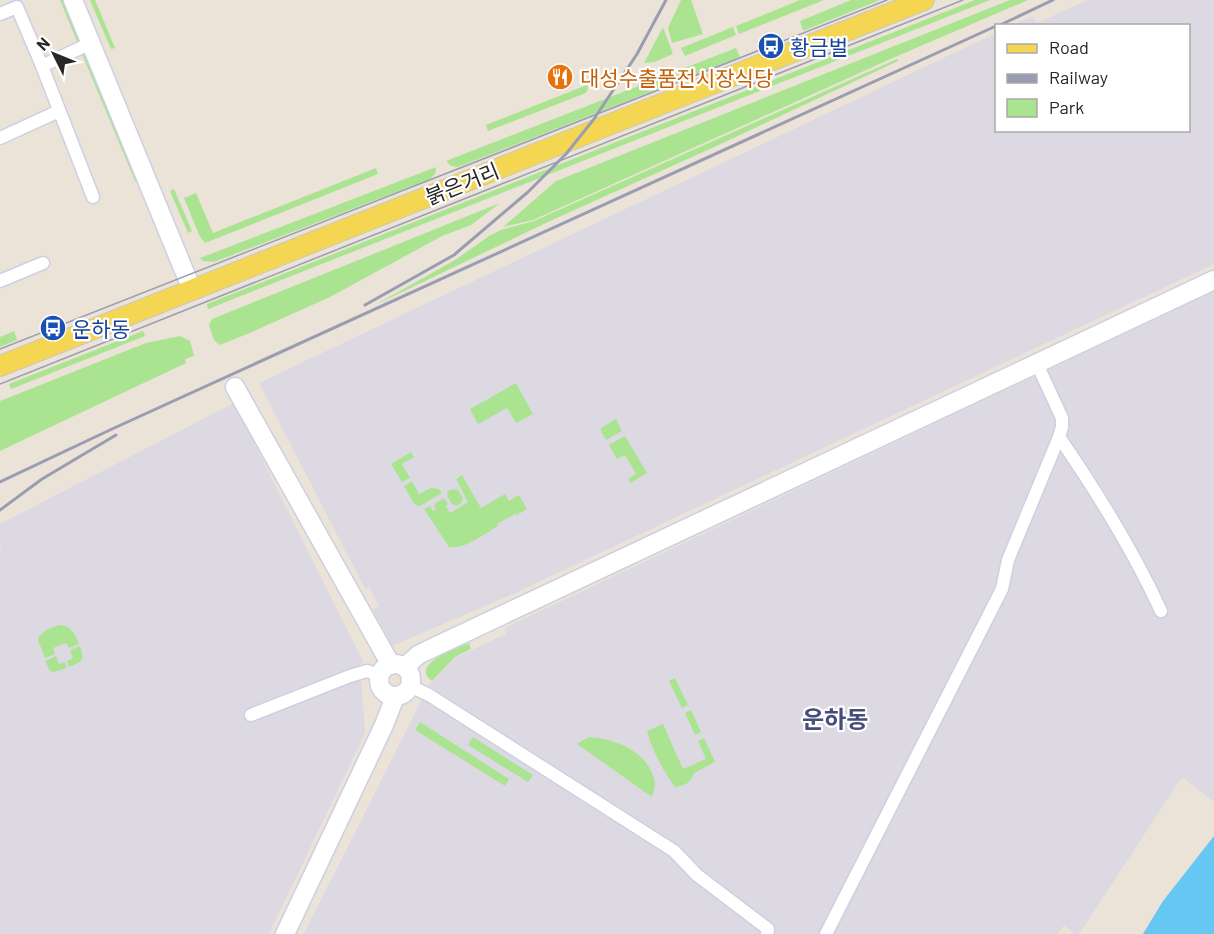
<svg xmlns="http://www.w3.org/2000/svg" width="1214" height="934" font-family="Barlow,'Noto Sans KR',sans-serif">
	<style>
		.industrial { fill: #dcd9e2 }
		.green { fill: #aae491 }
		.water { fill: #65c7f2 }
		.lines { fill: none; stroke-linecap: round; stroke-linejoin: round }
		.street-casing { stroke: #cdd0e1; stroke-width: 15 }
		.secondary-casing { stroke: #cdd0e1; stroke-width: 21 }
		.primary-casing { stroke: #c7c7c7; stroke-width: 22 }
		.street { stroke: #fff; stroke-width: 12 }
		.secondary { stroke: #fff; stroke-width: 18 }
		.primary { stroke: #f5d652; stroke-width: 20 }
		.tram { stroke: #9a9db2; stroke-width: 1.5 }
		.rail { stroke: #9a9db2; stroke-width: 3 }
		.labels { text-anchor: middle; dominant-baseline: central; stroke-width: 4.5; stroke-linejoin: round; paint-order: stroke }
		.transit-label { font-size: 21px; fill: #164399; stroke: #fff; text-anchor: start }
		.food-label { font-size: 21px; fill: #c56008; stroke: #fff; text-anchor: start }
		.street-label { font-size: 21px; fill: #272727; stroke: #fff }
		.quarter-label { font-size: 24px; font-weight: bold; fill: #464d79; stroke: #fff }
	</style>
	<rect width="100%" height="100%" fill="#ebe3d7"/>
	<g class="industrial">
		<polygon points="1088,0 1214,0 1214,264 515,593 392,646 373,610 379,606 369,587 365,589 259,383 996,33 996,130 1188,130 1188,26 1012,25 1033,16 1037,23"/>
		<polygon points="1214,291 1214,802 1182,777 1079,934 1075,934 1064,925 1058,934 304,934 429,685 455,658 506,634 505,628"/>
		<polygon points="234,403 363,661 360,664 365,733 269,934 0,934 0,549 2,548 0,543 0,524"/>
	</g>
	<g class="green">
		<polygon points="60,0 64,0 81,43 78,44"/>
		<polygon points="90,0 95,0 115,48 111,49"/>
		<polygon points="681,0 691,0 703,34 672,43 668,28"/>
		<polygon points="800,0 824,0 739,34 736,26"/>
		<polygon points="851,0 880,0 803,31 800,21"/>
		<polygon points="975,0 990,0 208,309 207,304"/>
		<polygon points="1010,0 1028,0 895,57 533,220 503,227 556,181"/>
		<polygon points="663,27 673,54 654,62 644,63"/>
		<polygon points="733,27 736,35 685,56 681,48"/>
		<polygon points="736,48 740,57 458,167 451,166 446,161"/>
		<polygon points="86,53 138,180 135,181 82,54"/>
		<polygon points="897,59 898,61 712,148 550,221 375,305 455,260 489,236 501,230 534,221"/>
		<polygon points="587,85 588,89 586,93 488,131 486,125"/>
		<polygon points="436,167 435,174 430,179 214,262 203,261 200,258"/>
		<polygon points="376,168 378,174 205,243 200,237 184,198 196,193 213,233"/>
		<polygon points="174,189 192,231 188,233 170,191"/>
		<polygon points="500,203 471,225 442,236 330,297 252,332 220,345 214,340 209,325 212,319"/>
		<polygon points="14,331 17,340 0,347 0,337"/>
		<polygon points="143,331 145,336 11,389 9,384"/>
		<polygon points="180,336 190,341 194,356 185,359 186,363 0,451 0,401 146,343"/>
		<polygon points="516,383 533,414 516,423 507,408 478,424 470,409"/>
		<polygon points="616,419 622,431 606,440 601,431 601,428"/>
		<polygon points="625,436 647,473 630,483 628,479 636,474 625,455 617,459 609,445"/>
		<polygon points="411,452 414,457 402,464 410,478 402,482 391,464"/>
		<path d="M462 475 481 508 505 494 509 501 519 495 527 509 517 515 515 514 497 524 498 526C484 534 464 550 449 547L424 509 430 506 433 511 436 510 434 504 444 498 448 504 446 506 450 513 468 502 456 479Z"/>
		<polygon points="412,481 419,494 431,488 439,489 442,493 420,506 414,504 404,486"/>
		<polygon points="453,489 458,490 463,498 461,503 457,506 452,504 447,496 448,491"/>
		<path d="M60 625C72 626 75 634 79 644L69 648 66 643 53 648 55 654 45 658 38 640C40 631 52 627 60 625Z"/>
		<path d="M469 643 471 649 455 657 432 681C430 679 426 676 426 673 425 658 458 648 469 643Z"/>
		<path d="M80 646C85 661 83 661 69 667L67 661 73 658 70 650Z"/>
		<polygon points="56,656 59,664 65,662 67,668 54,672 50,671 45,661"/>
		<polygon points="675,678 688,705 682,708 669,681"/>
		<polygon points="691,710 701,732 695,735 685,713"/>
		<polygon points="420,722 509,779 505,786 415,730"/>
		<path d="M663 724 683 769 706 759 698 741 704 738 715 762 694 773C691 783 684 786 675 787 663 770 652 751 647 731Z"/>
		<polygon points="473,737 533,775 528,782 468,745"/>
		<path d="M589 737C598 738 608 739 617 743 635 748 652 764 655 783 655 788 653 792 652 797L577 744Z"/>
	</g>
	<polygon class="water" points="1214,836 1214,934 1143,934 1163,901"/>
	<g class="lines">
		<defs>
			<g id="street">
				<polyline points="0,14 17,7 42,66"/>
				<polyline points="91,43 42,66 93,197"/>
				<polyline points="0,138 59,111"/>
				<polyline points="0,281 43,263"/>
				<path d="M1059 437C1097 492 1133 550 1161 611"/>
				<polyline points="410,686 429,695 674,851 697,875 768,929 767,934"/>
				<polyline points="251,715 350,676 367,671 380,675"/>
				<polyline points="826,934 1002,589 1008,560 1059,437 1062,427 1062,418 1037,364"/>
			</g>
			<g id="secondary">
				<polyline points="73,0 192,290"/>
				<polyline points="235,387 391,665"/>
				<circle cx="395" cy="680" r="16"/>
				<polyline points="405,667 418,655 426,651 1214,280"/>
				<polyline points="285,934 384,725 395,697"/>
			</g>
			<polyline id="primary" points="0,366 924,0"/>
		</defs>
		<use href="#street" class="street-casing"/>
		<use href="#secondary" class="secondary-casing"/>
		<use href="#primary" class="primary-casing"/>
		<use href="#street" class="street"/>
		<use href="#secondary" class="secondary"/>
		<use href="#primary" class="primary"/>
		<g class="tram">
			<polyline points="0,349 887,0"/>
			<polyline points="0,384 963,0"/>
		</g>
		<g class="rail">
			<polyline points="998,26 1053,0"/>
			<polyline points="365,305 454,255 528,192 566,154 594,119 637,54 666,0"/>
			<polyline points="0,482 112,429 996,26"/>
			<polyline points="0,510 42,479 116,435"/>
		</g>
	</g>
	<defs>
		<symbol id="bus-disc" viewBox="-11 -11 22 22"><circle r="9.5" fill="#1a4fb4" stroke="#fff"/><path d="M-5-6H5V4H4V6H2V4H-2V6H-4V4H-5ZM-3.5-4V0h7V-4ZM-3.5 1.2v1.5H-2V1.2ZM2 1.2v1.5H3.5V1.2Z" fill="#fff"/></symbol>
		<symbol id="restaurant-disc" viewBox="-11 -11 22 22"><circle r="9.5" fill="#e8710a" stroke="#fff"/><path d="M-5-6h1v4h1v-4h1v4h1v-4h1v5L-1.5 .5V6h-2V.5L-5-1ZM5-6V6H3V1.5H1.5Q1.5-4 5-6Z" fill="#fff"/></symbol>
	</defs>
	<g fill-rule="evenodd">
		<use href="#bus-disc" x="756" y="31" width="30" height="30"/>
		<use href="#restaurant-disc" x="545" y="62" width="30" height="30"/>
		<use href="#bus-disc" x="38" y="313" width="30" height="30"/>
	</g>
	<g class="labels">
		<g class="transit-label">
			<text x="790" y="46">황금벌</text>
			<text x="72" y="328">운하동</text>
		</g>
		<g class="food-label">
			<text x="580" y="77">대성수출품전시장식당</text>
		</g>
		<g class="street-label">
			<text transform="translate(462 183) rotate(-22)">붉은거리</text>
		</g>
		<g class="quarter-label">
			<text x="835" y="718">운하동</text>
		</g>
	</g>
	<rect x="995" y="24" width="195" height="108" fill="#ffffff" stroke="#a9a9a9" stroke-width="1.5"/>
	<rect x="1007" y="44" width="30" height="9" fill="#f5d652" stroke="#a9a9a9" stroke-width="1.5"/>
	<text x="1049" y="54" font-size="18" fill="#272727">Road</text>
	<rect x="1007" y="74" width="30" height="9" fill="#9a9db2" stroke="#a9a9a9" stroke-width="1.5"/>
	<text x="1049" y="84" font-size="18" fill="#272727">Railway</text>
	<rect x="1007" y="99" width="30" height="18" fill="#aae491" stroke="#a9a9a9" stroke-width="1.5"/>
	<text x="1049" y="114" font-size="18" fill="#272727">Park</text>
	<g transform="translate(54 54) rotate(313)" stroke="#ffffff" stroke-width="4.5" paint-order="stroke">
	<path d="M0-4.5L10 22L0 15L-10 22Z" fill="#272727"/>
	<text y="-9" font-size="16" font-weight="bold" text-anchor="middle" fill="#272727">N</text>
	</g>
</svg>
